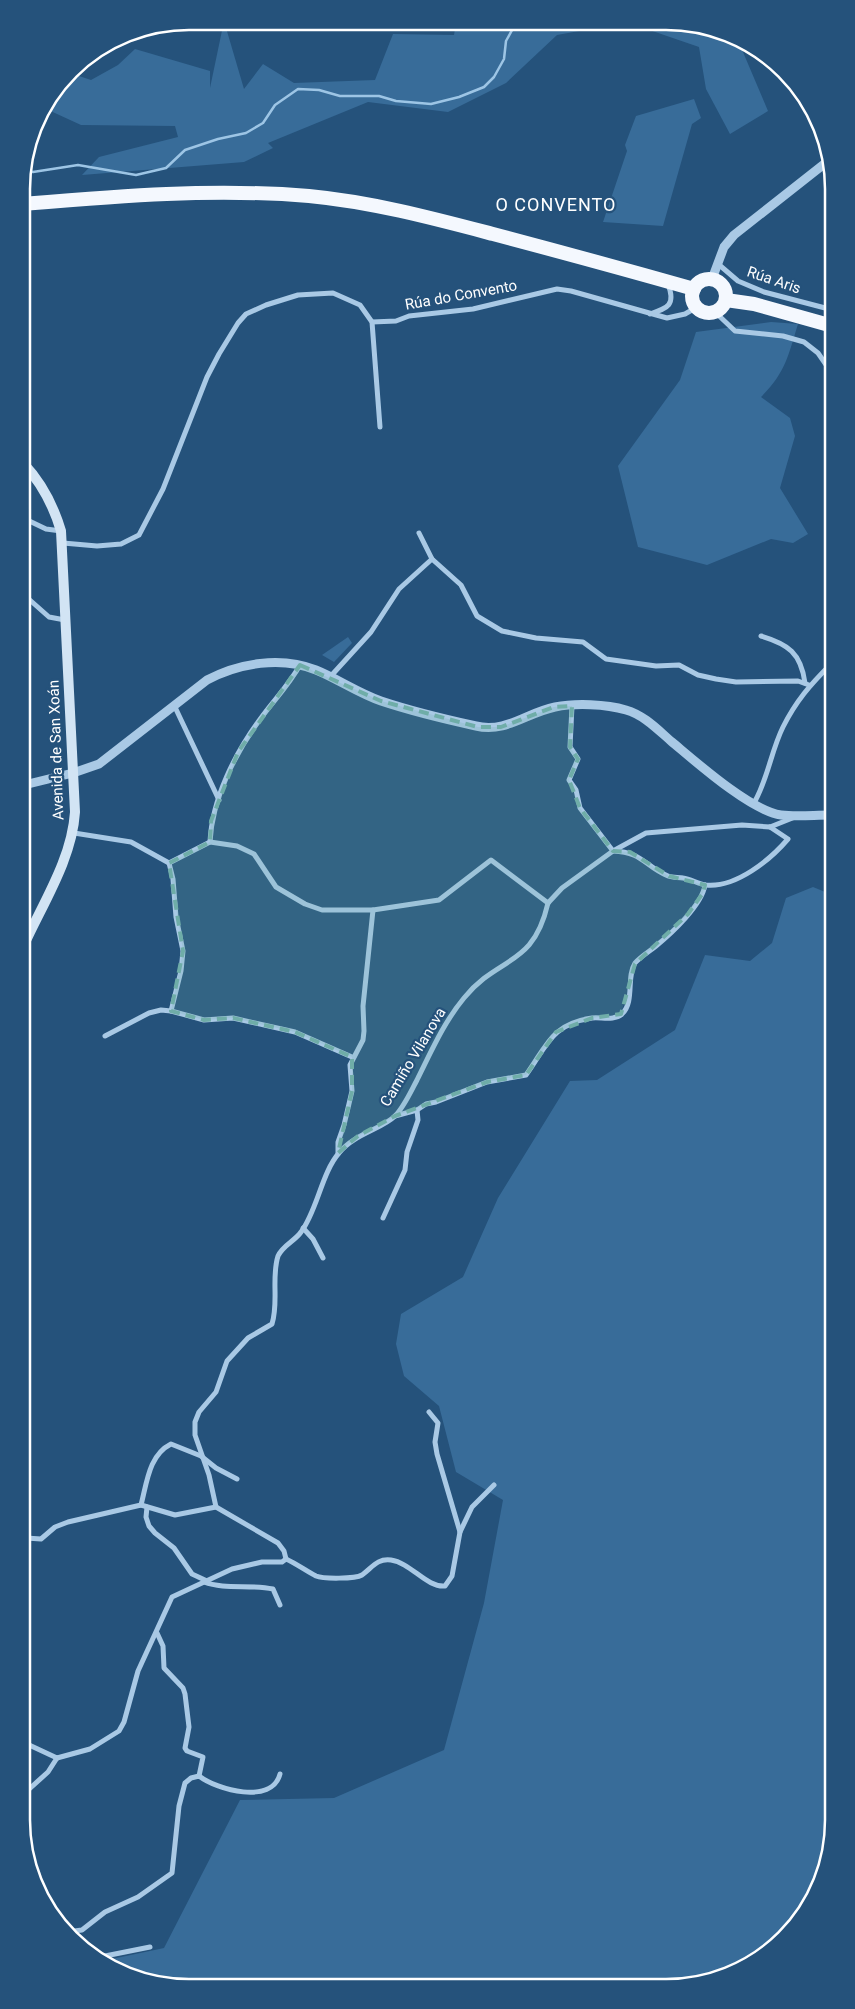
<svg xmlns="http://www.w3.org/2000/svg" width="855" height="2009" font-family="Roboto,sans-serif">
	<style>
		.green { fill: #386c99 }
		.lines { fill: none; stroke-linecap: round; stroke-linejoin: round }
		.stream { stroke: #9dc5e5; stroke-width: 2.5 }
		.minor { stroke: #a9c9e5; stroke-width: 5 }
		.tertiary { stroke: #a9c9e5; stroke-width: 9 }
		.secondary { stroke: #d2e4f4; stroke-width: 10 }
		.trunk { stroke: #f4f8fe; stroke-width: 14 }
		.marked { fill: #6fada8; fill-opacity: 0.2; stroke: #6fada8; stroke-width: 4; stroke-dasharray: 10 6; stroke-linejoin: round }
		.labels { text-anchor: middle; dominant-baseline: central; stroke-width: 4.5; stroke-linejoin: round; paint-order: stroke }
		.street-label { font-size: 15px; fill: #fff; stroke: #25527b }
		.quarter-label { font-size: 18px; letter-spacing: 1px; fill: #fff; stroke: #25527b }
		.rim { fill: none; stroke: #fff; stroke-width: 2.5 }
	</style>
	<rect width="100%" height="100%" fill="#25527b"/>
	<g class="green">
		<polygon points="224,21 244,89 263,64 294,83 375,80 393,34 454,35 456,23 618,24 557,35 506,83 448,112 368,102 268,143 273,148 244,162 82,175 99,157 178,137 175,126 81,125 44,108 70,73 91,80 118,65 135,49 210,71 210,88"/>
		<polygon points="632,24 698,24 740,45 768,111 730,134 706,89 699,47"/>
		<polygon points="694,99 701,118 692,124 663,226 603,222 627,151 625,145 636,116"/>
		<path d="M771 322 798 324C788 356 786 372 761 397L790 418 795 436 780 488 808 534 793 543 771 539 707 565 638 547 618 466 680 380 696 332Z"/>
		<polygon points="348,637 352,643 334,662 322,655"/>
		<polygon points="813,887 830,894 833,1831 821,1884 792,1930 759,1960 709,1982 157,1985 107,1960 164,1948 240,1800 334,1798 444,1750 484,1603 503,1500 456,1472 439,1406 404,1376 396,1344 401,1314 463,1277 498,1198 570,1081 597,1080 675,1030 705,955 750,961 772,943 786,898"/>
	</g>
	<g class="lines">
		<polyline class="stream" points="24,170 33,172 78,165 136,175 166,168 185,150 218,139 246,133 263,123 275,105 298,89 319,90 340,96 379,96 396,101 431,104 459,97 484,87 494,77 504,59 506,41 516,23"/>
		<g class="minor">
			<polyline points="717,263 738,281 764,292 829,309"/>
			<polyline points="715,312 735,331 783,336 804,342 818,353 829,369"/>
			<path d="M650 314C668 308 676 305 668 284"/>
			<polyline points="372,322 396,321 409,316 473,309 557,289 571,291 667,318 685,314 697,307"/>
			<polyline points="23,518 46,529 61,531"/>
			<polyline points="419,533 432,559 461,585 477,616 502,631 536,638 583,642 606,659 656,666 679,665 698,675 716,679 736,682 798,681 809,685"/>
			<polyline points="63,543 97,546 121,544 139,535 163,489 207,377 219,354 238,323 246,314 266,305 298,295 333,293 360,305 372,322 380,427"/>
			<polyline points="23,594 49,617 65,620"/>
			<path d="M761 636C788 644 801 653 805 683"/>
			<polyline points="330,677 371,632 399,589 432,559"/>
			<polyline points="174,705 219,800"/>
			<path d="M572 706 570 747 578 759 569 780 576 790 580 808 613 851C643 852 644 866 668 876 673 878 679 877 683 878 691 879 698 884 706 885 736 888 770 860 788 839L770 827"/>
			<path d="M754 803C768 779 771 751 783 727 796 701 810 685 830 665"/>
			<polyline points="74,833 131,842 169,863 210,842 237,846 254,854 276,887 305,904 322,910 373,910 439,900 491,860 548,903"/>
			<path d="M210 842C212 799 235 753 261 718 274 700 289 685 300 665"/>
			<polyline points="169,863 173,879 176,917 183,951 181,971 171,1011"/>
			<polyline points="548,903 562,888 613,851 646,833 742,825 770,827 795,817"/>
			<polyline points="105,1036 149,1013 161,1010 171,1011 204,1020 233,1018 295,1032 352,1057"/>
			<path d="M395 1116 417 1110 426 1104 436 1102 487 1082 526 1075C547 1046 551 1024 592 1018 602 1017 614 1021 622 1014 635 1002 626 977 635 963 640 957 650 951 656 946 672 933 702 905 705 885"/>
			<polyline points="338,1153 338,1142 344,1125 352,1091 350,1065 363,1040 364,1031 363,1006 373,910"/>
			<polyline points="383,1218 405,1170 407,1152 418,1120 417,1110"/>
			<polyline points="303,1228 313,1239 323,1258"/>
			<path d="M141 1505C147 1482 149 1455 171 1444L201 1456 216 1468 237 1479"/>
			<polyline points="147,1507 146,1517 149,1526 155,1533 174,1548 192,1574 207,1581"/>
			<path d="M216 1507 209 1475 195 1435V1422L199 1412 216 1392 227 1361 248 1338 272 1324C279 1302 271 1278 278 1256 283 1245 295 1241 301 1232 317 1211 322 1172 339 1153 354 1134 382 1129 395 1116 404 1107 411 1091 417 1080 431 1052 444 1022 464 998 499 955 533 968 548 903"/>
			<polyline points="460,1532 472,1507 494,1485"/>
			<polyline points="26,1538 41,1539 55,1527 68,1522 141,1505 175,1515 216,1507 278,1543 284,1551 286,1559"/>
			<path d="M286 1559C297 1564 306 1571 316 1576 323 1579 355 1579 362 1575 372 1568 377 1558 391 1560 411 1563 427 1588 445 1586L452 1576 460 1532 437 1454 435 1442 438 1423 429 1412"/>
			<path d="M204 1582C225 1590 250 1584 273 1589L280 1605"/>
			<polyline points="157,1633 163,1646 164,1668 183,1688 185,1694 189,1727 185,1748 187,1751 203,1757 199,1776"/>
			<polyline points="27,1744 57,1758"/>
			<polyline points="57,1758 90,1749 119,1731 124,1722 138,1671 172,1597 232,1569 262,1562 282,1562 286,1559"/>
			<polyline points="27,1791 48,1772 57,1758"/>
			<path d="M67 1932 82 1930 105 1912 138 1897 172 1873 179 1806 185 1783 191 1778 199 1776C217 1790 272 1805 280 1774"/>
			<polyline points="100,1957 150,1947"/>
		</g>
		<g class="tertiary">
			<polyline points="712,279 724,247 734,235 828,161"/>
			<path d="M24 785 73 773 99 764 207 680C239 663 281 656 316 670 338 679 358 693 381 701 411 711 444 719 476 726 506 733 526 713 555 707 575 703 606 704 626 710 644 715 658 730 672 742 696 762 751 811 781 815 797 817 814 815 830 815"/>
		</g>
		<path class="secondary" d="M23 463C42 483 53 504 61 531L75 812C72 859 43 903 24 945"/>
		<g class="trunk">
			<path d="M22 204C118 196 212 188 309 196 372 202 432 218 493 234 561 252 627 270 694 289"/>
			<circle cx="709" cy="296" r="17"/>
			<polyline points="726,300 754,304 829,325"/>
		</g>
	</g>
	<path class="marked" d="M300 665 381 701 478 727H501L554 707 572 706 570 747 578 759 569 780 580 808 613 851 630 852 669 876 705 885 703 893 688 914 635 964 621 1014 592 1018 556 1032 526 1075 487 1082 395 1116 358 1136 338 1153 352 1091V1057L295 1032 233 1018 204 1020 171 1011 183 951 169 863 210 842 211 821 238 752Z"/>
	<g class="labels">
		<g class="street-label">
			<text transform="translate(774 280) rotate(19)">Rúa Aris</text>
			<text transform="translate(461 295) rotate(-10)">Rúa do Convento</text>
			<text transform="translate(56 750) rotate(-92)">Avenida de San Xoán</text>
			<text transform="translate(413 1057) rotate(-59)">Camiño Vilanova</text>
		</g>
		<g class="quarter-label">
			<text x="556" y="204">O CONVENTO</text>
		</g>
	</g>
	<path d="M0 0H855V2009H0ZM189 30H666A159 159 0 0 1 825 189V1820A159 159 0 0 1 666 1979H189A159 159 0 0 1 30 1820V189A159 159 0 0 1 189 30Z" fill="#25527b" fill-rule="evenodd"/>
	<path class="rim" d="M189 30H666A159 159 0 0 1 825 189V1820A159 159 0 0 1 666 1979H189A159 159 0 0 1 30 1820V189A159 159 0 0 1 189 30Z"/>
</svg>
